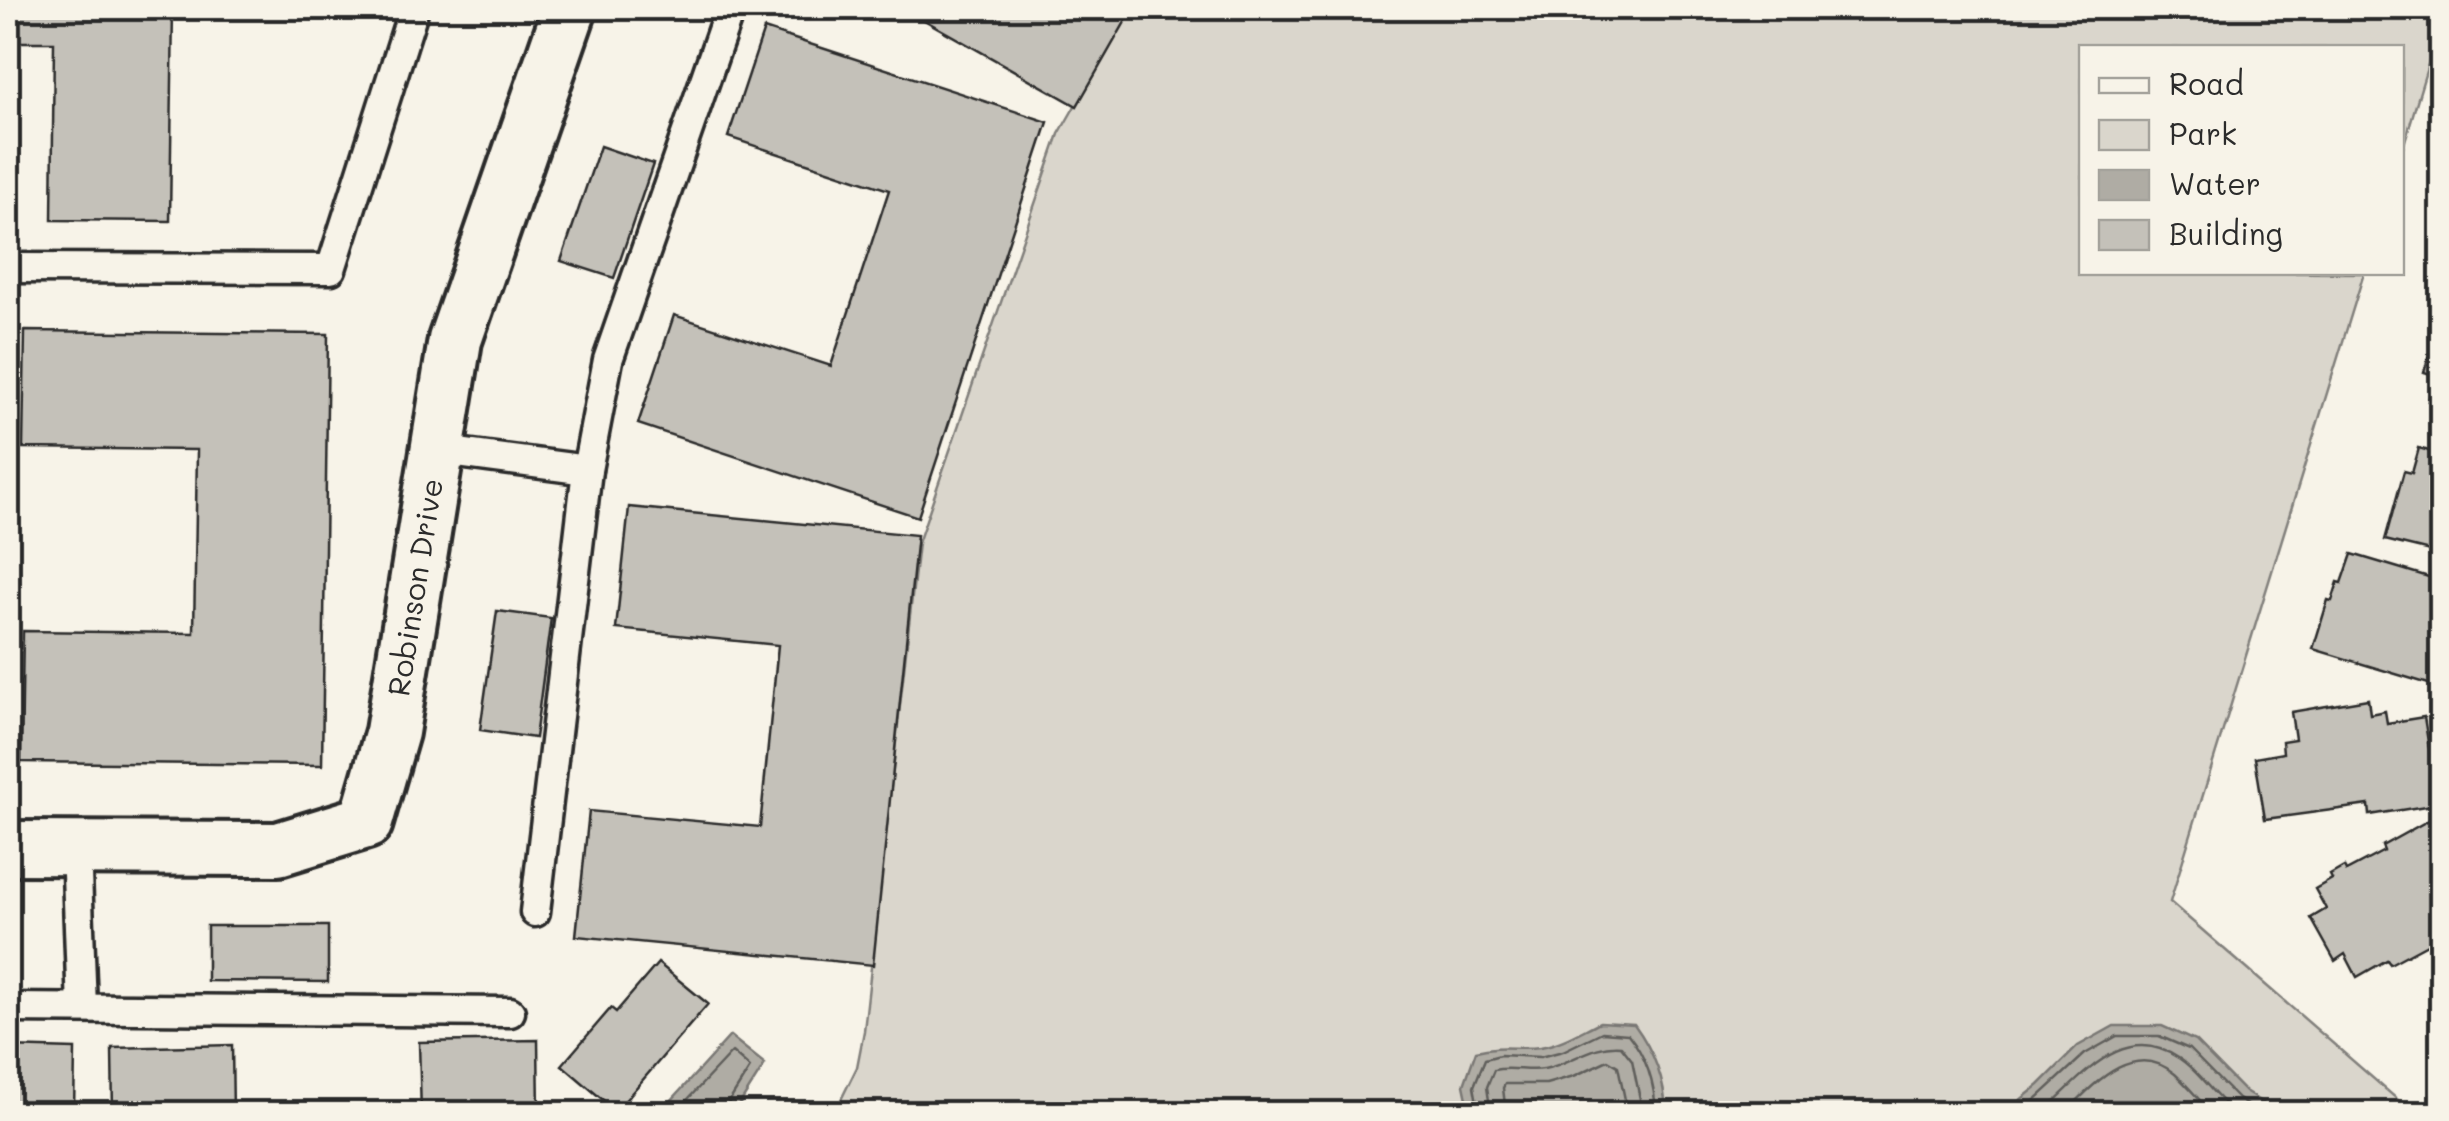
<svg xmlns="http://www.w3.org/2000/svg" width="2449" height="1121" font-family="Mali,sans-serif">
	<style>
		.green { fill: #dad6cc; stroke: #82807c; stroke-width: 2.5 }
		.water { fill: #afaca4; stroke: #7a7874; stroke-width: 2.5 }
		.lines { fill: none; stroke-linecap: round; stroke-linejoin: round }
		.shore { stroke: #605f5b; stroke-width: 2.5 }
		.building { fill: #c4c1b9; stroke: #2b2b2b; stroke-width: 2.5 }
		.service-casing { stroke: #2b2b2b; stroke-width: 35 }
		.minor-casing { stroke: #2b2b2b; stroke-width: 60 }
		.service { stroke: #f7f3e8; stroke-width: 28 }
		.minor { stroke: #f7f3e8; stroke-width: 52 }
		.labels { text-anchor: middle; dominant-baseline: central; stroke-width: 8; stroke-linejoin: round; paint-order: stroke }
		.street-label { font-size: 30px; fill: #2b2b2b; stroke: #f7f3e8 }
	</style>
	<rect width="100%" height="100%" fill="#f7f3e8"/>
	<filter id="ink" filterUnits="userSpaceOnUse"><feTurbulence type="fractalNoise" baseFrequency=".01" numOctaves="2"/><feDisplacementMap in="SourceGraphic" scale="20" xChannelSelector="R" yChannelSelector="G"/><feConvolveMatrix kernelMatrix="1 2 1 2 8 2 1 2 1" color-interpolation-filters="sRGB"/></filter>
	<g filter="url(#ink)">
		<polygon class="green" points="1131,8 2441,8 2441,21 2402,151 2402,48 2082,48 2082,272 2364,273 2170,902 2413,1113 834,1114 857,1067 864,1031 918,543 1059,134"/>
		<g class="water">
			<path d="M1600 1022 1634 1024C1653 1050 1665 1080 1666 1113H1470L1464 1085 1476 1051C1502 1044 1517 1050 1540 1047 1561 1044 1581 1031 1600 1022Z"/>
			<polygon points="2114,1026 2162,1026 2195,1041 2245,1092 2279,1113 2004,1113 2039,1085 2078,1046"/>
			<polygon points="730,1036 765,1064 734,1113 660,1113"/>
		</g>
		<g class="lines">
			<g class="shore">
				<polyline points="674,1114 732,1052 750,1068 727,1105 726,1114"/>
				<path d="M1479 1114 1474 1086 1485 1059 1500 1055 1540 1057 1563 1051 1602 1032 1628 1034C1646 1056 1655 1085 1656 1114"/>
				<path d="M1491 1114 1487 1087 1494 1070C1510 1066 1527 1072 1544 1069 1571 1064 1593 1043 1621 1046L1632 1060 1643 1114"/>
				<polyline points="1506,1114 1503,1088 1505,1084 1546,1084 1574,1076 1608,1060 1618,1066 1628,1114"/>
				<polyline points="2020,1114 2085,1054 2117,1036 2159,1036 2189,1049 2238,1099 2260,1114"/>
				<path d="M2040 1114C2080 1081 2121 1019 2180 1059 2201 1073 2215 1099 2237 1114"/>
				<path d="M2064 1114C2092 1086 2133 1038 2175 1074 2188 1086 2200 1101 2213 1114"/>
			</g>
		</g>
		<g class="building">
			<polygon points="8,8 173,8 170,221 52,220 54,42 8,42"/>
			<polygon points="903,8 1133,8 1077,106"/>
			<polygon points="764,29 1048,122 918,517 638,424 674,315 831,366 889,190 728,137"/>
			<polygon points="600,146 653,164 614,278 561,261"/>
			<polygon points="2439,325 2442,325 2442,406 2428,401 2437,376 2424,372"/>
			<polygon points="25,331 328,334 322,765 21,762 23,631 194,633 197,450 23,448"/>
			<polygon points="2419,448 2442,455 2442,554 2385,540 2404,471 2412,473"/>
			<polygon points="629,507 917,535 873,965 576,936 589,811 760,827 778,645 616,629"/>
			<polygon points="2352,554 2442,581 2442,688 2313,649 2328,600 2332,601 2338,582 2342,583"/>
			<polygon points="497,611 551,618 535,738 480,730"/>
			<polygon points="2368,699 2370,714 2385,711 2387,723 2424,717 2438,804 2370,815 2369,805 2265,819 2255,758 2283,753 2282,741 2295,739 2291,712"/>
			<polygon points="2429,820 2442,844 2442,902 2436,905 2442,916 2442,936 2390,964 2387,960 2357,977 2345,954 2335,961 2311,918 2326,909 2315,889 2332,879 2330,875 2344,867 2346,871 2384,851 2382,846"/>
			<polygon points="207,926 328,926 328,982 207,981"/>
			<polygon points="658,963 708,1004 616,1111 562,1065 611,1008 616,1012"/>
			<polygon points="538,1040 539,1114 421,1114 419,1042"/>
			<polygon points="232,1045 233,1114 113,1114 112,1048"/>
			<polygon points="8,1047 75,1049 74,1114 8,1114"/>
		</g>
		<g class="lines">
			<defs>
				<g id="service">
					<polyline points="8,268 331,269 414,8"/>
					<polyline points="435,450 587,470"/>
					<polyline points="76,847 82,1008"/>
					<polyline points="535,912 587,470 608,360 730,8"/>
					<polyline points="8,1008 510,1012"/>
				</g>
				<polyline id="minor" points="8,848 278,849 366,822 392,732 455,340 570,8"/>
			</defs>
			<use href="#service" class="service-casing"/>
			<use href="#minor" class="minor-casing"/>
			<use href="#service" class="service"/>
			<use href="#minor" class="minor"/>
		</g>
	</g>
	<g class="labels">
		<g class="street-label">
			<text transform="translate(414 587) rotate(-81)">Robinson Drive</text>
		</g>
	</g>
	<rect width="2449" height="1121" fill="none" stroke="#f7f3e8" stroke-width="40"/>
	<rect x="20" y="20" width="2409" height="1081" fill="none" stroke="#2b2b2b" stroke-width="4" filter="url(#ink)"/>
	<rect x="2079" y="45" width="325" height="230" fill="#f7f3e8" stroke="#a5a39c" stroke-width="2.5"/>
	<rect x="2099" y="78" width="50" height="15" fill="#f7f3e8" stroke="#a5a39c" stroke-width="2.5"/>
	<text x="2169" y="95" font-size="30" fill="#2b2b2b">Road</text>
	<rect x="2099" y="120" width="50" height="30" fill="#dad6cc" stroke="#a5a39c" stroke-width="2.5"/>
	<text x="2169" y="145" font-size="30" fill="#2b2b2b">Park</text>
	<rect x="2099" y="170" width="50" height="30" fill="#afaca4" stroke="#a5a39c" stroke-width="2.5"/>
	<text x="2169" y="195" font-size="30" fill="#2b2b2b">Water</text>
	<rect x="2099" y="220" width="50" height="30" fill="#c4c1b9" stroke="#a5a39c" stroke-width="2.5"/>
	<text x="2169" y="245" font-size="30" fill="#2b2b2b">Building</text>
</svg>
